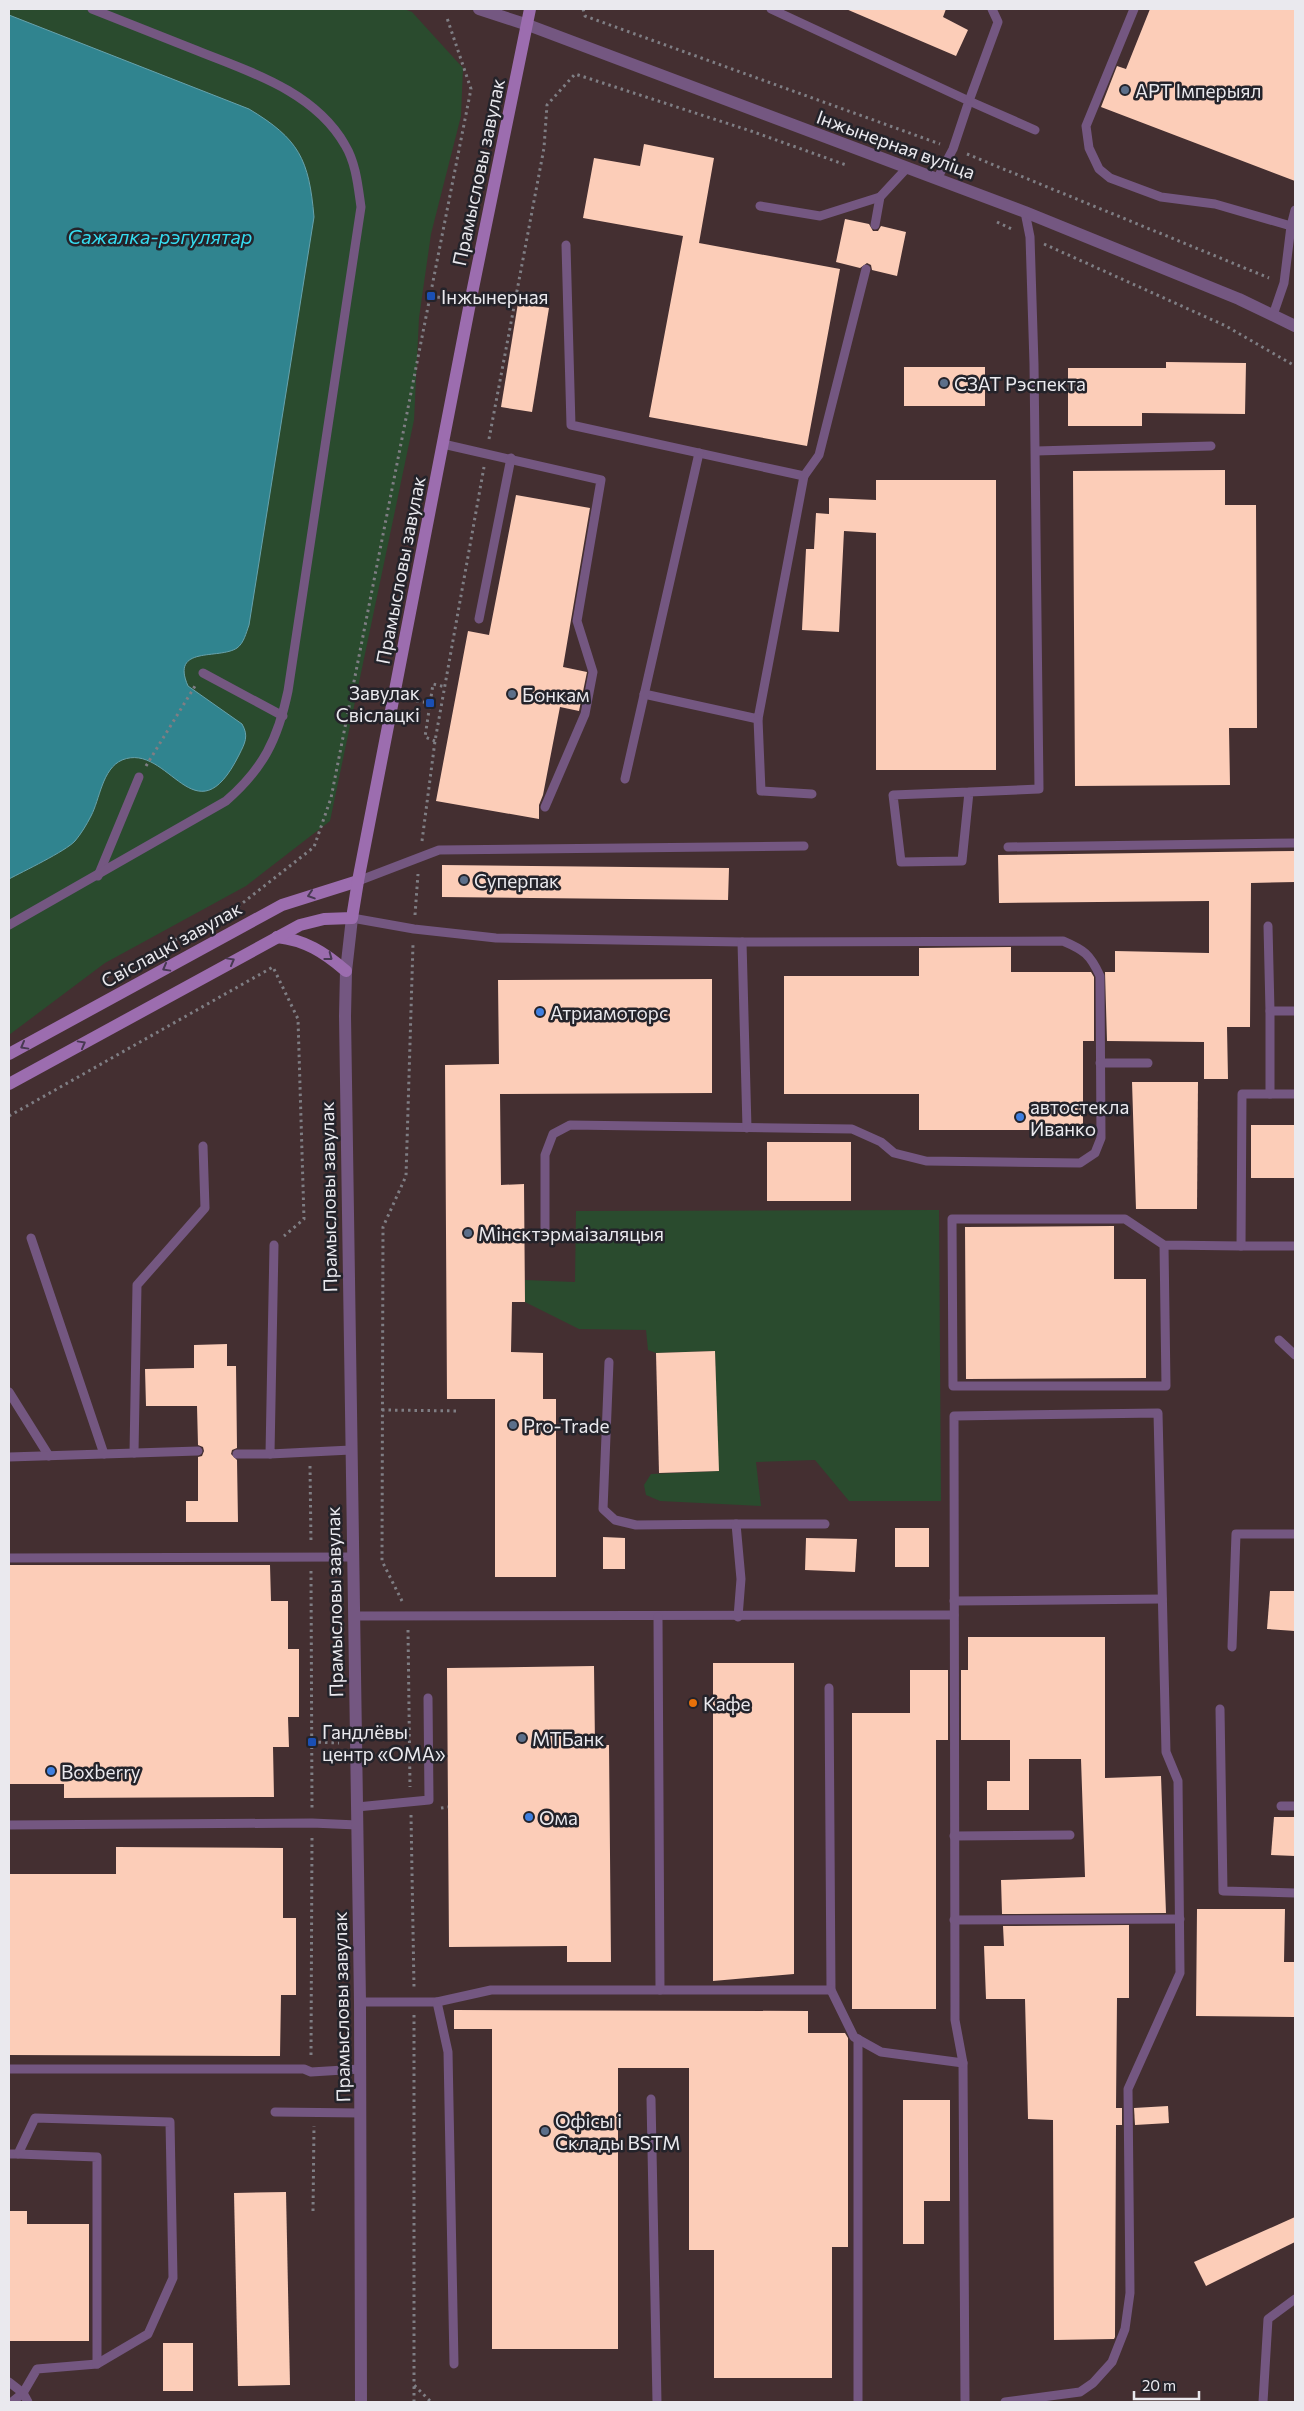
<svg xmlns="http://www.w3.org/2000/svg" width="1304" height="2411" font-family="Commissioner,sans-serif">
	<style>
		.industrial { fill: #442f31 }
		.green { fill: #2a4b2e }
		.water { fill: #30848f; stroke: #68a2ac }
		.building { fill: #fccdb8 }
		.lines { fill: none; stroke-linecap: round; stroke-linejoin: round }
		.path { stroke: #7f7e84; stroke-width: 3; stroke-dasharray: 2.5 4; stroke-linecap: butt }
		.service { stroke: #745781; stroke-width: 9 }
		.minor { stroke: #745781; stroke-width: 12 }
		.tertiary { stroke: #745781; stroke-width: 12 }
		.secondary { stroke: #9c6daf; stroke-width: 12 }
		.oneway { stroke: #483952 }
		.service-dot { fill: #5c6f8a; stroke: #24232a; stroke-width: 2 }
		.transit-dot { fill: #1a4fb4; stroke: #24232a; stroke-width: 2 }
		.shop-dot { fill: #3f7fe0; stroke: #24232a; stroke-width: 2 }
		.food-dot { fill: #e8710a; stroke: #24232a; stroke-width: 2 }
		.labels { text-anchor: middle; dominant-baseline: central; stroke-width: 5; stroke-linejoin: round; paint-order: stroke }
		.poi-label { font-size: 19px; fill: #eae9ee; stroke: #24232a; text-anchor: start }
		.street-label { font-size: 19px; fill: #eae9ee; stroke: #24232a }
		.water-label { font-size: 20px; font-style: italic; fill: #35dcf0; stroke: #24232a }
	</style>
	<rect width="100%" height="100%" fill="#2e2d34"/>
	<rect class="industrial" x="9" y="9" width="1286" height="2393"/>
	<g class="green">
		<polygon points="9,9 404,9 412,12 463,68 461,116 431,234 419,318 414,420 330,821 246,886 105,963 9,1035"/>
		<polygon points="939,1210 941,1501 849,1501 815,1460 756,1462 761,1506 660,1501 646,1495 644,1485 651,1474 718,1471 715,1351 656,1353 648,1350 646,1330 579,1329 525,1302 525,1280 575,1282 576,1211"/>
	</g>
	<path class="water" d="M9 15 249 109C299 139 309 159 314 217L249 625C246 633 244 643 237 648 219 660 170 645 188 686L242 724C249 736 245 743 239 755 195 843 169 741 122 760 102 769 100 799 91 816 87 824 81 834 75 841 66 851 22 872 9 879Z"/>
	<g class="building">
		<polygon points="846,9 946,9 943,17 968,30 956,56"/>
		<polygon points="1150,9 1295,9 1295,181 1101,107 1117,66 1126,69"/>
		<polygon points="644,144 714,158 699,243 840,269 807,446 649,417 683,236 583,218 594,158 640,166"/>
		<polygon points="845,219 869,224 873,231 878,231 881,226 906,232 897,276 872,270 871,265 867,263 860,268 836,262"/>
		<polygon points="518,303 549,308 532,412 501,407"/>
		<polygon points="1166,362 1246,363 1245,414 1142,413 1142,426 1068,426 1068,368 1166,368"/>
		<rect x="904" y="367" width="81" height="39"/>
		<polygon points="1225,470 1225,505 1256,505 1257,728 1229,728 1230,785 1075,786 1073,471"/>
		<polygon points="876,480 996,480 996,770 876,770 876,533 844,531 839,632 802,630 806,549 814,549 816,513 829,514 829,498 876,500"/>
		<polygon points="516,495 590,508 563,667 587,672 579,711 560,707 543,795 539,805 539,819 436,801 468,631 489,635"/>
		<polygon points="1295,851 1295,882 1251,883 1250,1027 1227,1027 1228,1079 1204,1079 1204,1042 1107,1041 1105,972 1115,972 1115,951 1209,953 1209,901 999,903 998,855"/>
		<polygon points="442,865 729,868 728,900 442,897"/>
		<polygon points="1011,947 1011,972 1091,972 1094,977 1094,1041 1083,1041 1083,1130 919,1130 919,1094 784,1094 784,976 919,976 919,948"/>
		<polygon points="712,979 712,1093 500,1094 501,1185 524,1184 525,1302 512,1302 511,1352 543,1353 543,1399 556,1399 556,1577 495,1577 495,1399 447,1399 445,1065 499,1064 498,980"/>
		<polygon points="1132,1082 1198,1082 1197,1209 1136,1209"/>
		<rect x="1251" y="1125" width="44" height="53"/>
		<rect x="767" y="1142" width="84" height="59"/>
		<polygon points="1114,1226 1114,1279 1146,1279 1146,1378 966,1379 965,1227"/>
		<polygon points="227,1344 227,1366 236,1366 237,1448 232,1450 231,1454 237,1460 238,1522 186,1522 186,1501 198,1501 198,1457 202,1456 204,1451 203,1447 198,1445 197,1406 146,1406 145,1369 194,1368 194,1345"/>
		<polygon points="715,1351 719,1471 659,1473 656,1353"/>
		<rect x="895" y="1528" width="34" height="39"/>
		<polygon points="603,1537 625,1538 625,1569 603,1569"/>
		<polygon points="806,1538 857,1539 855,1572 805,1570"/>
		<polygon points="9,1565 270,1565 271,1601 288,1601 288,1649 299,1649 299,1717 288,1717 289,1747 273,1747 274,1797 64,1798 64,1784 9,1784"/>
		<polygon points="1270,1591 1295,1591 1295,1631 1267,1629"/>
		<polygon points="968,1637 1105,1637 1105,1778 1161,1776 1166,1913 1002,1914 1001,1880 1085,1877 1081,1759 1029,1759 1029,1810 987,1810 987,1781 1010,1781 1010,1740 961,1740 961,1670 968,1670"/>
		<polygon points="713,1663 794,1663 794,1974 713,1981"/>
		<polygon points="594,1666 595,1745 609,1745 611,1962 567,1962 567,1946 449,1947 447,1668"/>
		<polygon points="910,1670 948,1670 948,1740 936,1740 936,2009 852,2009 852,1713 910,1713"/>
		<polygon points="1274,1817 1295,1817 1295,1856 1271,1855"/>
		<polygon points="116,1847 283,1848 283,1918 296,1918 296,1995 281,1995 280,2056 9,2055 9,1874 116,1874"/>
		<polygon points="1197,1909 1285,1909 1284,1962 1295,1962 1295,2017 1196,2016"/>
		<polygon points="1129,1925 1129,1998 1117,1998 1116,2108 1122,2108 1122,2125 1116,2125 1115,2337 1114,2339 1054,2340 1053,2120 1028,2119 1025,1999 986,1999 984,1946 1004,1946 1003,1926"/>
		<polygon points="454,2010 808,2011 808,2033 845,2033 848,2038 848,2247 832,2247 832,2378 714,2378 714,2250 689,2250 689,2068 618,2068 618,2349 492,2349 492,2029 454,2029"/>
		<polygon points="903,2100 950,2100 950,2201 924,2201 924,2244 903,2244"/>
		<polygon points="1168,2106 1169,2123 1135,2125 1134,2108"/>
		<polygon points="286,2192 290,2385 238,2386 234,2193"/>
		<polygon points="9,2211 27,2211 27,2224 89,2224 89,2341 9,2341"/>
		<polygon points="1295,2217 1295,2242 1206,2286 1194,2262"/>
		<rect x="163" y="2343" width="30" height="48"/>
	</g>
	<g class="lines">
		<g class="path">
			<polyline points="583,9 585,16 940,144"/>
			<polyline points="967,154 1269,278"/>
			<polyline points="997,222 1014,230"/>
			<polyline points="1044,244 1226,326 1295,366"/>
			<polyline points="431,296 455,300"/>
			<polyline points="489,439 544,148 547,105 575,74 751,131 846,165"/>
			<polyline points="410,700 430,703"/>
			<polyline points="435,741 425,737 433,684 446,687"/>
			<polyline points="146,766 195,686"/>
			<polyline points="422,841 435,741 484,467"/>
			<polyline points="415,915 418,874"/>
			<polyline points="106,977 240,905 314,847 331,798 471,89 447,18"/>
			<polyline points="9,1116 273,967 298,1019 304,1219 284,1236"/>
			<polyline points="382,1410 460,1411"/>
			<polyline points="310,1466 311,1543"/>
			<polyline points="311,1571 312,1808"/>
			<polyline points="402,1601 382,1561 383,1227 406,1176 413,944"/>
			<polyline points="408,1630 410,1787"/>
			<polyline points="312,1742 339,1743"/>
			<polyline points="441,1808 448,1807"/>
			<polyline points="411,1815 414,1987"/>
			<polyline points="414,2015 414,2385 431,2402"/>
			<polyline points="311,2055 312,1836"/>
			<polyline points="313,2211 314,2126"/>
			<polyline points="414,2402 414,2386"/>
		</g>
		<g class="service">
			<polyline points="771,9 969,101 953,149 937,179"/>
			<polyline points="992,9 998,22 969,101 1035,130"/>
			<polyline points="1134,9 1086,126 1089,148 1099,169 1110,178 1161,197 1215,204 1291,226"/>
			<polyline points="760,206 820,216 880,197"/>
			<polyline points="875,225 880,197 906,169"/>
			<polyline points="566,245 571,425 804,476 819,455 866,269"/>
			<polyline points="1273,315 1284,283 1291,226 1295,210"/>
			<polyline points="443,444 601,480 577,621 593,672 585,714 545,807"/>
			<polyline points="1036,451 1211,446"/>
			<polyline points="479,619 511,458"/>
			<polyline points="203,673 283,716"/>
			<polyline points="644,694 758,719 804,476"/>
			<polyline points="758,719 761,791 812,794"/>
			<polyline points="625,779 699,453"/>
			<polyline points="969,792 893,795 901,862 962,861 969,792 1039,789 1034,364 1030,237 1025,212"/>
			<polyline points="1008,847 1295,843"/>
			<polyline points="98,876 139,777"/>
			<polyline points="358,881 439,850 804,846"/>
			<path d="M352 918 414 929 496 938 742 942 1063 941C1084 950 1090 954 1100 976L1101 1138 1095 1153 1080 1163 926 1161 894 1153 881 1142 852 1129 570 1125 553 1134 545 1155V1229"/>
			<path d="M9 925 226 801C263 769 278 739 288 691L361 207C358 186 356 163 345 145 315 92 251 72 198 51 162 37 127 23 92 9"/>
			<polyline points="1268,926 1270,1011"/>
			<polyline points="742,942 747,1128"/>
			<polyline points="1100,1063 1148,1063"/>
			<polyline points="1270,1094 1270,1011 1295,1011"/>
			<polyline points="1295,1094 1242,1094 1241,1246 1295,1246"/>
			<polyline points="31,1238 104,1454"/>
			<polyline points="274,1245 270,1454 351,1450"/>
			<polyline points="1164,1245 1166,1386 953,1386 952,1219 1125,1219 1164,1245 1241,1246"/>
			<polyline points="1279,1340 1295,1355"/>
			<polyline points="609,1362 603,1509 615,1520 636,1525 736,1524 741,1579 738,1617"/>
			<polyline points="9,1392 49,1456"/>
			<polyline points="134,1453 137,1285 205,1208 203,1146"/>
			<polyline points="237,1454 270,1454"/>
			<polyline points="9,1457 198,1451"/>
			<polyline points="736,1524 825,1524"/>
			<polyline points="9,1558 352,1557"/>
			<polyline points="954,1601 1162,1599"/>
			<polyline points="354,1616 954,1615"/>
			<polyline points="1232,1647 1236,1534 1295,1534"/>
			<polyline points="829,1688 831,1990 854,2037 881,2052 963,2063 965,2402"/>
			<polyline points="1220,1709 1223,1891 1295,1893"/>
			<polyline points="1281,1806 1295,1806"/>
			<polyline points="357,1807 429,1800 428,1698"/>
			<polyline points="9,1825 312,1823 357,1825"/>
			<polyline points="954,1836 1070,1835"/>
			<polyline points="954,1920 1180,1919"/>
			<polyline points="660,1990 831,1990"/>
			<polyline points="360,2002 437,2002 491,1990 660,1990 658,1617"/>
			<polyline points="437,2002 448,2052 454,2364"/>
			<polyline points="858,2039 858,2402"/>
			<polyline points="963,2063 955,2020 954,1416 1158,1413 1166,1752 1178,1781 1180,1973 1128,2089 1130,2293 1125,2329 1112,2362 1093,2383 1080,2392 1005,2402"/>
			<polyline points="9,2069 304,2069 311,2072 360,2069"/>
			<polyline points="651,2099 657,2402"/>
			<polyline points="275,2112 361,2113"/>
			<polyline points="9,2154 18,2154 35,2118 170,2122 173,2278 148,2334 97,2364 37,2369 23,2393 12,2402"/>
			<polyline points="18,2154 97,2157 97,2364"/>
			<polyline points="9,2382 23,2393 28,2402"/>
			<polyline points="1263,2402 1268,2319 1295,2299"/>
		</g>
		<polyline class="minor" points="479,9 528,25"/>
		<g class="tertiary">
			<polyline points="528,25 1025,212 1239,299 1295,326"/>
			<polyline points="352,918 346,971 345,1016 360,2002 361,2402"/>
		</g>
		<g class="secondary">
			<path d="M277 937C305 940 324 952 346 971"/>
			<polyline points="9,1054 282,905 358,881"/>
			<polyline points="9,1084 300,925 324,919 352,918 358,881 470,303 530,9"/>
		</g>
	</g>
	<defs><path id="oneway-chevron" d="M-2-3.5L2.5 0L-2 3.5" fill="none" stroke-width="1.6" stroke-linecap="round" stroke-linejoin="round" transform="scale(1.25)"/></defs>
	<g class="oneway">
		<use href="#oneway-chevron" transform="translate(311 895) rotate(162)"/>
		<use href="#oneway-chevron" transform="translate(329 957) rotate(37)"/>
		<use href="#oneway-chevron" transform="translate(231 961) rotate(-29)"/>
		<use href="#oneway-chevron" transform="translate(166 968) rotate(151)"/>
		<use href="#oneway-chevron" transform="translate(82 1044) rotate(-29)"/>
		<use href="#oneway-chevron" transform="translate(24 1046) rotate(151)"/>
	</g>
	<g class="service-dot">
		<circle cx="1125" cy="90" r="5"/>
		<circle cx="944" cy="383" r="5"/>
		<circle cx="512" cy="694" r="5"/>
		<circle cx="464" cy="880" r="5"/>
		<circle cx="468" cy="1233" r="5"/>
		<circle cx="513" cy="1425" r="5"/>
		<circle cx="522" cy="1738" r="5"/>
		<circle cx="545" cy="2131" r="5"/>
	</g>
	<g class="transit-dot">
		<rect x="426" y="291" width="10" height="10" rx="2.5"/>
		<rect x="425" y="698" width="10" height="10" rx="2.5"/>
		<rect x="307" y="1737" width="10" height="10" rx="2.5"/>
	</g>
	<g class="shop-dot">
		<circle cx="540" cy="1012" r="5"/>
		<circle cx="1020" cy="1117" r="5"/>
		<circle cx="51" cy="1771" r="5"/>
		<circle cx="529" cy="1817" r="5"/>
	</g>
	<circle class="food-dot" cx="693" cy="1703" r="5"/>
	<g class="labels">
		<g class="poi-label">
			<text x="1135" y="90">АРТ Імперыял</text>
			<text x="441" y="296">Інжынерная</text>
			<text x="954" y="383">СЗАТ Рэспекта</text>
			<text x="420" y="692" text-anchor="end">Завулак<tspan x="420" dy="22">Свіслацкі</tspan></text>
			<text x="522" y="694">Бонкам</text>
			<text x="474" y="880">Суперпак</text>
			<text x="550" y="1012">Атриамоторс</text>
			<text x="1030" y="1106">автостекла<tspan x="1030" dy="22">Иванко</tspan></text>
			<text x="478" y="1233">Мінсктэрмаізаляцыя</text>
			<text x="523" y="1425">Pro-Trade</text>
			<text x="703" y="1703">Кафе</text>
			<text x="322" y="1731">Гандлёвы<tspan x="322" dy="22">центр «ОМА»</tspan></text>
			<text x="532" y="1738">МТБанк</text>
			<text x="61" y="1771">Boxberry</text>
			<text x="539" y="1817">Ома</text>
			<text x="555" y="2120">Офісы і<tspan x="555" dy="22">Склады BSTM</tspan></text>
		</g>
		<g class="street-label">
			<text transform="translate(896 144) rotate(20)">Інжынерная вуліца</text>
			<text transform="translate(478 172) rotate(-78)">Прамысловы завулак</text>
			<text transform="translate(400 570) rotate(-79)">Прамысловы завулак</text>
			<text transform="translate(171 944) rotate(-29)">Свіслацкі завулак</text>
			<text transform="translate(328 1197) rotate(-91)">Прамысловы завулак</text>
			<text transform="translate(334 1602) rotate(-91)">Прамысловы завулак</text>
			<text transform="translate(341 2007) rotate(-91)">Прамысловы завулак</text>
		</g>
		<g class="water-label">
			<text x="160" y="236">Сажалка-рэгулятар</text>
		</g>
	</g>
	<rect width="1304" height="2411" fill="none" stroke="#eae9ee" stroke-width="20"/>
	<path d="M1134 2391v8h65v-8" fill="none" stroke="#eae9ee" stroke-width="2.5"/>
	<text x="1142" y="2391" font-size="15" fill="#eae9ee" stroke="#24232a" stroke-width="4" paint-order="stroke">20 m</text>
</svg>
